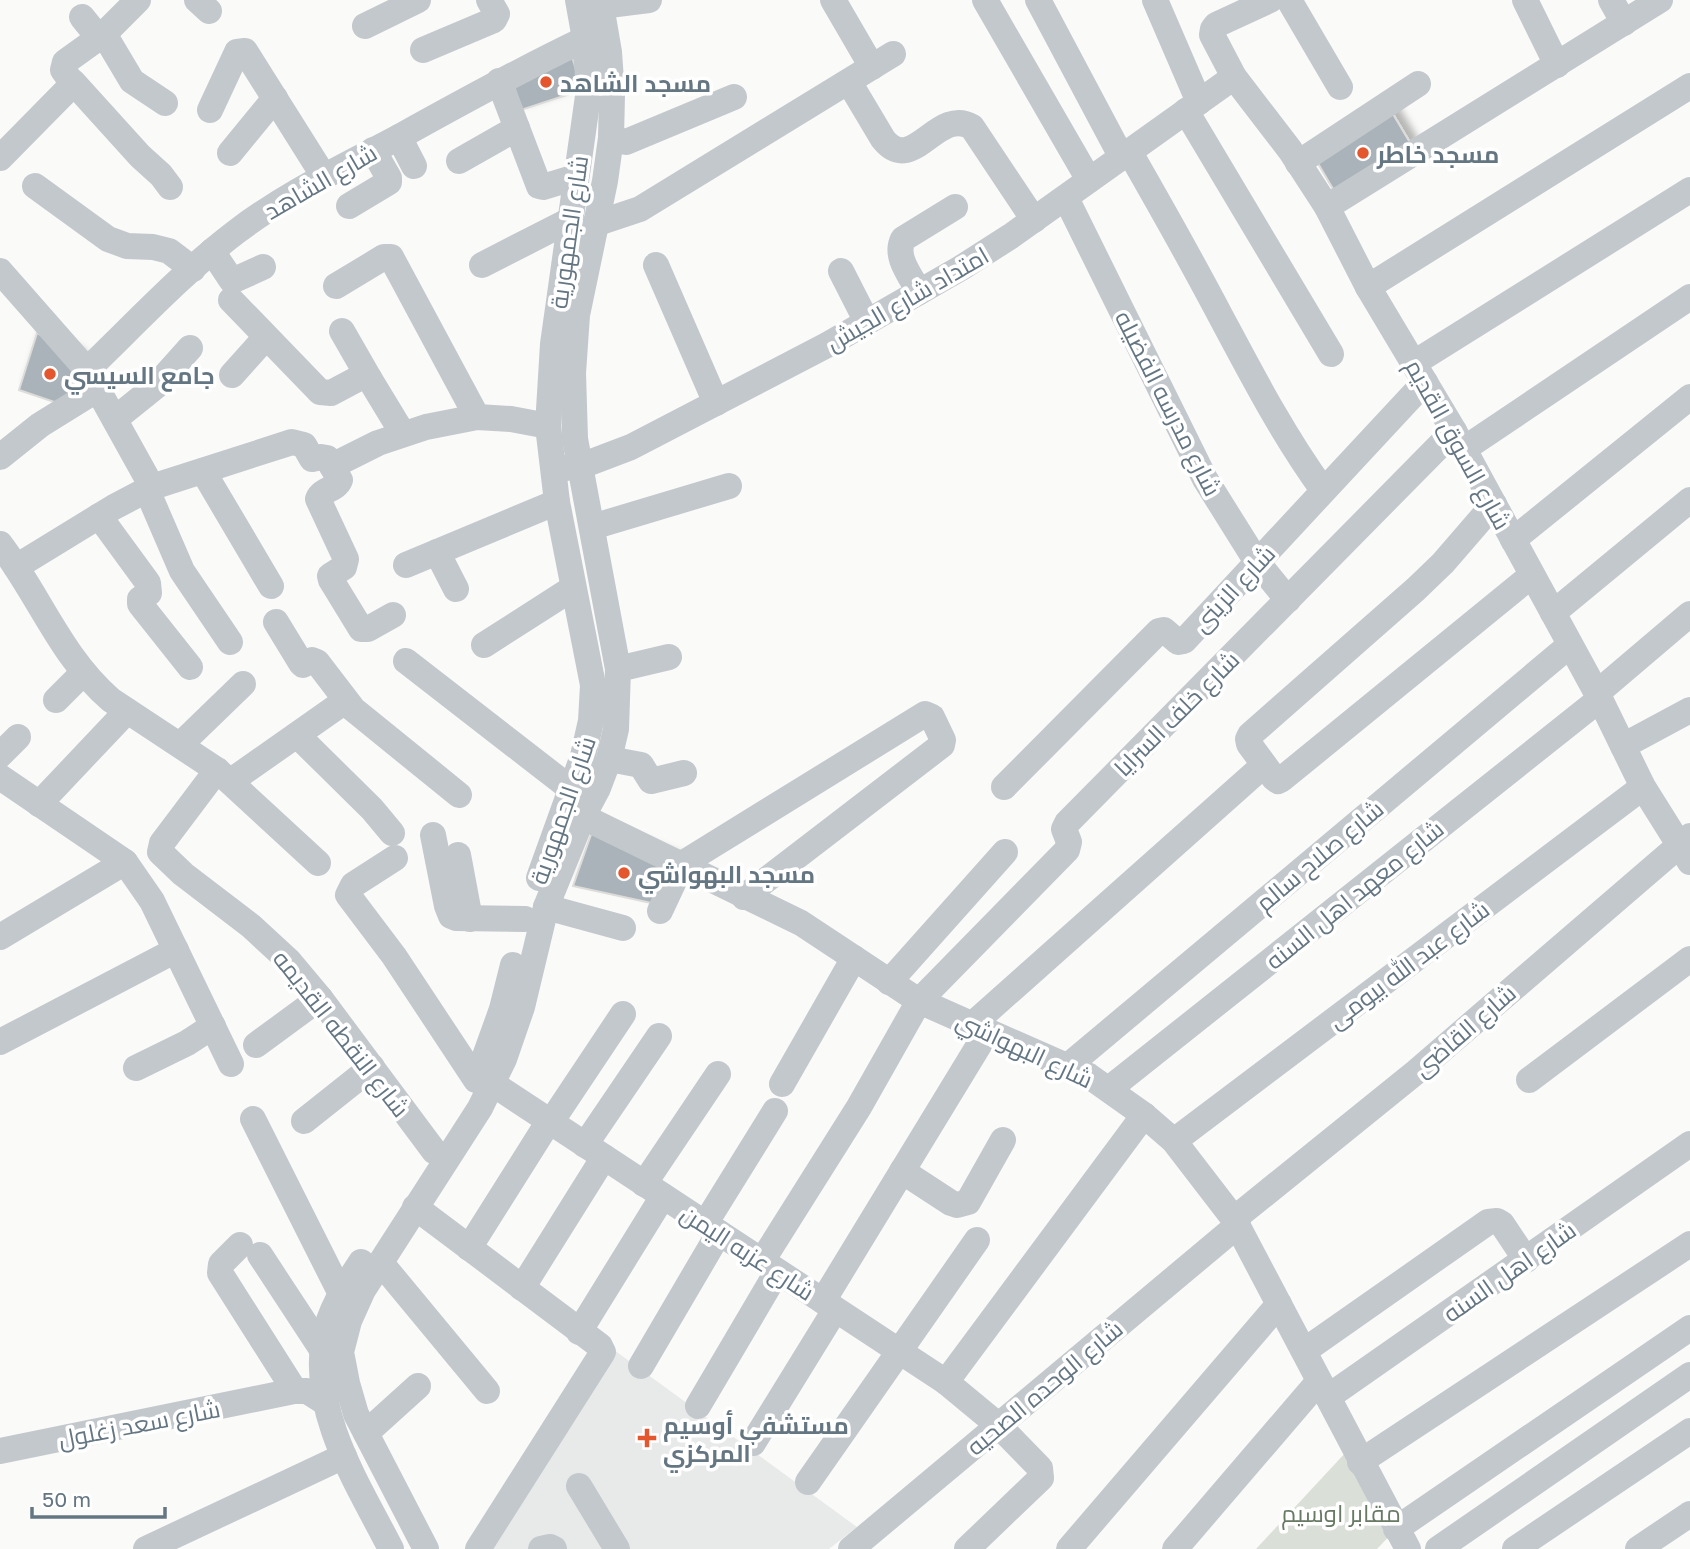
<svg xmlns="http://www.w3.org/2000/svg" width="1690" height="1549" font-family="'Golos Text',Cairo,sans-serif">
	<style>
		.built { fill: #e8e9e9 }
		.green { fill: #dadfd7 }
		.building { fill: #aab3b9; stroke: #dcdcda; stroke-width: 2; filter: url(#shadow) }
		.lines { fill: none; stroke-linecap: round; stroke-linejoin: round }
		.minor { stroke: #c3c8cc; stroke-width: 26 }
		.poi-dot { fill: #e4572e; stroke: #fff; stroke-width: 2.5 }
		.labels { text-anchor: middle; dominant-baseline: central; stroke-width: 7; stroke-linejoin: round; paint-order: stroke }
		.poi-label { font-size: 24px; font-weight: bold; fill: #657683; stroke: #fff; text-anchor: start }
		.street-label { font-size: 24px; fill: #657683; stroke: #fff }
		.park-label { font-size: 24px; fill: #687a64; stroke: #fff }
	</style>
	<defs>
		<filter id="shadow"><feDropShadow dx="6" dy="-6" stdDeviation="3.5" flood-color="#0004"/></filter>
	</defs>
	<rect width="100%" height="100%" fill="#fafaf8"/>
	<polygon class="built" points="614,1350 857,1527 829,1549 489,1549"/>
	<polygon class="green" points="1347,1451 1396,1529 1377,1549 1256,1549"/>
	<g class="building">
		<polygon points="571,53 582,90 521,110 511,75"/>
		<polygon points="1390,109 1412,146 1336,194 1316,160"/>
		<polygon points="37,333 80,358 66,406 19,390"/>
		<polygon points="593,829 675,860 656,904 573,886"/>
	</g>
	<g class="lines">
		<g class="minor">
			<polyline points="197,0 209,11"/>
			<polyline points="833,0 872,67"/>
			<polyline points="985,0 1089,180"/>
			<polyline points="1038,0 1121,156"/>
			<polyline points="1155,0 1199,102"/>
			<polyline points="1270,0 1216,25 1213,29 1212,35 1234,77 1290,150 1327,207 1368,287 1454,431 1600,699 1643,787 1690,862"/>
			<polyline points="1289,0 1340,87"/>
			<polyline points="1525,0 1557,65"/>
			<polyline points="1611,0 1624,23"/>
			<polyline points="585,8 649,0"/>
			<polyline points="82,17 99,38"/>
			<polyline points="365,26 418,0"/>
			<polyline points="104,34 132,81 165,103"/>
			<polyline points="423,50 494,20 497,14 489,0"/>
			<polyline points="499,81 539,186 543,187 576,177"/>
			<polyline points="73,82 140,156 161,175 170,187"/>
			<path d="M849 82 883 139C913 177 937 106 972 127L1034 220"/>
			<polyline points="210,110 237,52 245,51 323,175"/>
			<polyline points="1186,111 1331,354"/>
			<polyline points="399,137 414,166"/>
			<polyline points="611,138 626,142 734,97"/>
			<path d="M1129 151C1160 205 1191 260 1220 315 1252 375 1283 435 1323 490"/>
			<polyline points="230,153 275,98"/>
			<polyline points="0,158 73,84 63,70 65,62 104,34 138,0"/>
			<polyline points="459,161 517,128"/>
			<polyline points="1298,163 1418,84"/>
			<polyline points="35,186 108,239 127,246 153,247 169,251 193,269"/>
			<polyline points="1066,198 1205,479 1257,562 1288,600"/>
			<polyline points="349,206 389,182 389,178 373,150"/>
			<polyline points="1327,207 1660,0"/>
			<polyline points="595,224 640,209 893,54"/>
			<polyline points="212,251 232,281 263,267"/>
			<polyline points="482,265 570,220"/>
			<polyline points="656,265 716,403"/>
			<polyline points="0,271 87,370 152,487"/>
			<polyline points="841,271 867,322"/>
			<polyline points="336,286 384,257 391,257 477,417"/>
			<polyline points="1368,287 1690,86"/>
			<path d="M919 292C911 276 894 257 903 239L955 207"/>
			<polyline points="231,300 320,392 331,393 363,376 369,378 403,434"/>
			<polyline points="342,331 369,378"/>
			<polyline points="1414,363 1690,190"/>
			<path d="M87 370C135 324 182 273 236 232 287 193 345 166 401 136 462 102 522 69 585 39"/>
			<polyline points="232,375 266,337"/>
			<polyline points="115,419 156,386 190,348"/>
			<polyline points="1464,449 1690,297"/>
			<polyline points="0,457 40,425 98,389"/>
			<polyline points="332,466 378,443 426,427 477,417 511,419 548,426"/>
			<polyline points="565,468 581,466 631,447 827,345 961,268 1011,236 1234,77"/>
			<polyline points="203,471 271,586"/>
			<polyline points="147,490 182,571 230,642"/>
			<polyline points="1494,504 1443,563 1416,589 1250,735 1248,739 1249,744 1274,778 1278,781 1282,779 1532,575"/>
			<polyline points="99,516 148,583 149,593 140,599 140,604 190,667"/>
			<polyline points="592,527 729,486"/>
			<polyline points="1513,540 1690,397"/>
			<path d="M0 544C39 595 61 657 111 700L217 770 318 863"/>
			<polyline points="437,552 456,589"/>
			<polyline points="406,565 557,502"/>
			<path d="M16 567 114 507 152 487 292 442 304 445 312 459 321 457 327 458 340 480C336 490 322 489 318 499L346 559 344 567 330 576 331 580 361 629H368L393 615"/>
			<polyline points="1553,613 1690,500"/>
			<polyline points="276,622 301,663 303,665 312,660 317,662 353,709 459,795"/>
			<polyline points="484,645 573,588"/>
			<polyline points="406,661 571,789"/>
			<polyline points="618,669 669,657"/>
			<polyline points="1597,693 1690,614"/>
			<polyline points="56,700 83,673"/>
			<polyline points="297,735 372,809 392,833"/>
			<polyline points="181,744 243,684"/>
			<polyline points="1623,746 1690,710"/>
			<polyline points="0,755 18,737"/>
			<polyline points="609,759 641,765 651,781 684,773"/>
			<polyline points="217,770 162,843 160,852 183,874 251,926 289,961 320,998 434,1151"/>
			<polyline points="0,777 125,862 152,901 231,1064"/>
			<polyline points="231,781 345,701"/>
			<polyline points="1004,787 1159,631 1164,630 1178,642 1184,641 1425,382"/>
			<polyline points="39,804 127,711"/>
			<polyline points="567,809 801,923 919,1001 1089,1076 1144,1115 1174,1141 1234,1219 1408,1549"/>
			<polyline points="433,835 447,906 451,916 456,918 525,919"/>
			<polyline points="458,855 470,919"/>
			<polyline points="395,858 353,885 348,895 394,956 476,1080"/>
			<polyline points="539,878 583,756 591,721 593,685 557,502 548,426 553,344 589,89 585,39 578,0"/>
			<polyline points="546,907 623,928"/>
			<polyline points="660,911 682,864 925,714 932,717 943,740 942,745 744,897"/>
			<polyline points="0,937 125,862"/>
			<polyline points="889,982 1005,852"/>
			<polyline points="973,1024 1264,765"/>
			<polyline points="0,1042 176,950"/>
			<polyline points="256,1045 320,998"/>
			<polyline points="483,1062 502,1009 513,965"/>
			<polyline points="1068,1066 1570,645"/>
			<polyline points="136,1068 187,1043 213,1026"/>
			<polyline points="1529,1080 1690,959"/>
			<polyline points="493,1084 946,1382 998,1425 1040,1468 1041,1478 967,1549"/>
			<polyline points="782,1084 854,958"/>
			<polyline points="1109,1089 1600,699"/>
			<polyline points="253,1119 341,1294"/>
			<polyline points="304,1121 372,1067"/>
			<polyline points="551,1122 623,1014"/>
			<polyline points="1174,1141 1643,787"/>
			<polyline points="585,1145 659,1036"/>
			<polyline points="902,1171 951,1203 957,1205 968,1202 1003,1140"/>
			<polyline points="644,1184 718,1074"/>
			<polyline points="415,1207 600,1346 603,1352 478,1549"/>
			<polyline points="1234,1219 1416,1072 1690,836"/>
			<polyline points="705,1224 775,1111"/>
			<polyline points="240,1245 221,1264 220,1273 293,1388"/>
			<polyline points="469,1248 549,1121"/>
			<polyline points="260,1255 323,1351"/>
			<polyline points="762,1261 859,1107 919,1001 1067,850 1069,842 1064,829 1067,823 1454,431"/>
			<path d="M361 1262C346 1285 329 1310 324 1339 311 1414 358 1484 391 1549"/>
			<polyline points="381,1263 487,1391"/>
			<polyline points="522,1288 604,1157"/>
			<polyline points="823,1301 987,1032"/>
			<polyline points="579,1332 663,1196"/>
			<polyline points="1304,1351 1488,1222 1497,1221 1502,1224 1526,1260"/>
			<polyline points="641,1366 719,1233"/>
			<polyline points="946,1382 1144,1115"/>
			<polyline points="1328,1397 1690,1144"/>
			<polyline points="698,1406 777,1272"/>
			<polyline points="366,1433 418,1386"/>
			<polyline points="753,1443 835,1310"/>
			<polyline points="0,1451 294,1391 307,1391 326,1403"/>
			<polyline points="1360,1462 1690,1244"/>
			<polyline points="808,1482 977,1240"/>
			<polyline points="579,1486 617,1549"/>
			<polyline points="1396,1529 1690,1328"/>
			<polyline points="146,1549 344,1456"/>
			<polyline points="426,1549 356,1414 347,1383 341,1352 349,1321 363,1290 480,1108 504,1059 522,1007 546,907 583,816 598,788 609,759 616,729 618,669 575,439 573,373 577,315 605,181 611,138 612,95 609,52 600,0"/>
			<polyline points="541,1549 550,1547 554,1549"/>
			<polyline points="851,1549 1238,1225"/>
			<polyline points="1069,1549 1279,1304"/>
			<polyline points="1175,1549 1319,1381"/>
			<polyline points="1438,1549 1690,1375"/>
			<polyline points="1515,1549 1690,1431"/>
			<polyline points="1638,1549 1690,1514"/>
		</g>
	</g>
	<g class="poi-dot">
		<circle cx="546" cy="82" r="7"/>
		<circle cx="1363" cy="153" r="7"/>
		<circle cx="50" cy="374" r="7"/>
		<circle cx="624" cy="873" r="7"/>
		<path d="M643.5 1427.5h7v7h7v7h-7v7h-7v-7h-7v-7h7z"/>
	</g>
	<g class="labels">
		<g class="poi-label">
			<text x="560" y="82">مسجد الشاهد</text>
			<text x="1377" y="153">مسجد خاطر</text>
			<text x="64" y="374">جامع السيسي</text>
			<text x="638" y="873">مسجد البهواشي</text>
			<text x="663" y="1424">مستشفي أوسيم<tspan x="663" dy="28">المركزي</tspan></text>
		</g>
		<g class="street-label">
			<text transform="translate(320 181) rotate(-30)">شارع الشاهد</text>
			<text transform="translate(568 232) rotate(-82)">شارع الجمهورية</text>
			<text transform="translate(907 298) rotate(-30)">امتداد شارع الجيش</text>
			<text transform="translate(1169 403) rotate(63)">شارع مدرسه الفضيله</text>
			<text transform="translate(1459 444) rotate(61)">شارع السوق القديم</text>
			<text transform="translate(1233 588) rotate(-47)">شارع الزينى</text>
			<text transform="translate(1176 713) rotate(-45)">شارع خلف السرايا</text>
			<text transform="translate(562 810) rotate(-71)">شارع الجمهورية</text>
			<text transform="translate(1319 855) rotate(-40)">شارع صلاح سالم</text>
			<text transform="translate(1354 894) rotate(-39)">شارع معهد اهل السنه</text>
			<text transform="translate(1408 964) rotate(-37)">شارع عبد الله بيومى</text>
			<text transform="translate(1464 1030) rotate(-41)">شارع القاضى</text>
			<text transform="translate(342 1033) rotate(52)">شارع النقطه القديمه</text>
			<text transform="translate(1025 1049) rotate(25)">شارع البهواشي</text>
			<text transform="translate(748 1252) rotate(33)">شارع عزبه اليمن</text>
			<text transform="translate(1509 1271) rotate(-35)">شارع اهل السنه</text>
			<text transform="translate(1044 1387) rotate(-40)">شارع الوحده الصحيه</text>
			<text transform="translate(139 1423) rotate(-11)">شارع سعد زغلول</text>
		</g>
		<g class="park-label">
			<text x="1341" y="1512">مقابر اوسيم</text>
		</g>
	</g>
	<path d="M32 1507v10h133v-10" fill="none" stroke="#657683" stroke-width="3.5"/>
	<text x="42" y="1507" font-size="21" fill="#657683" stroke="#ffffff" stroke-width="5" paint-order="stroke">50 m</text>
</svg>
